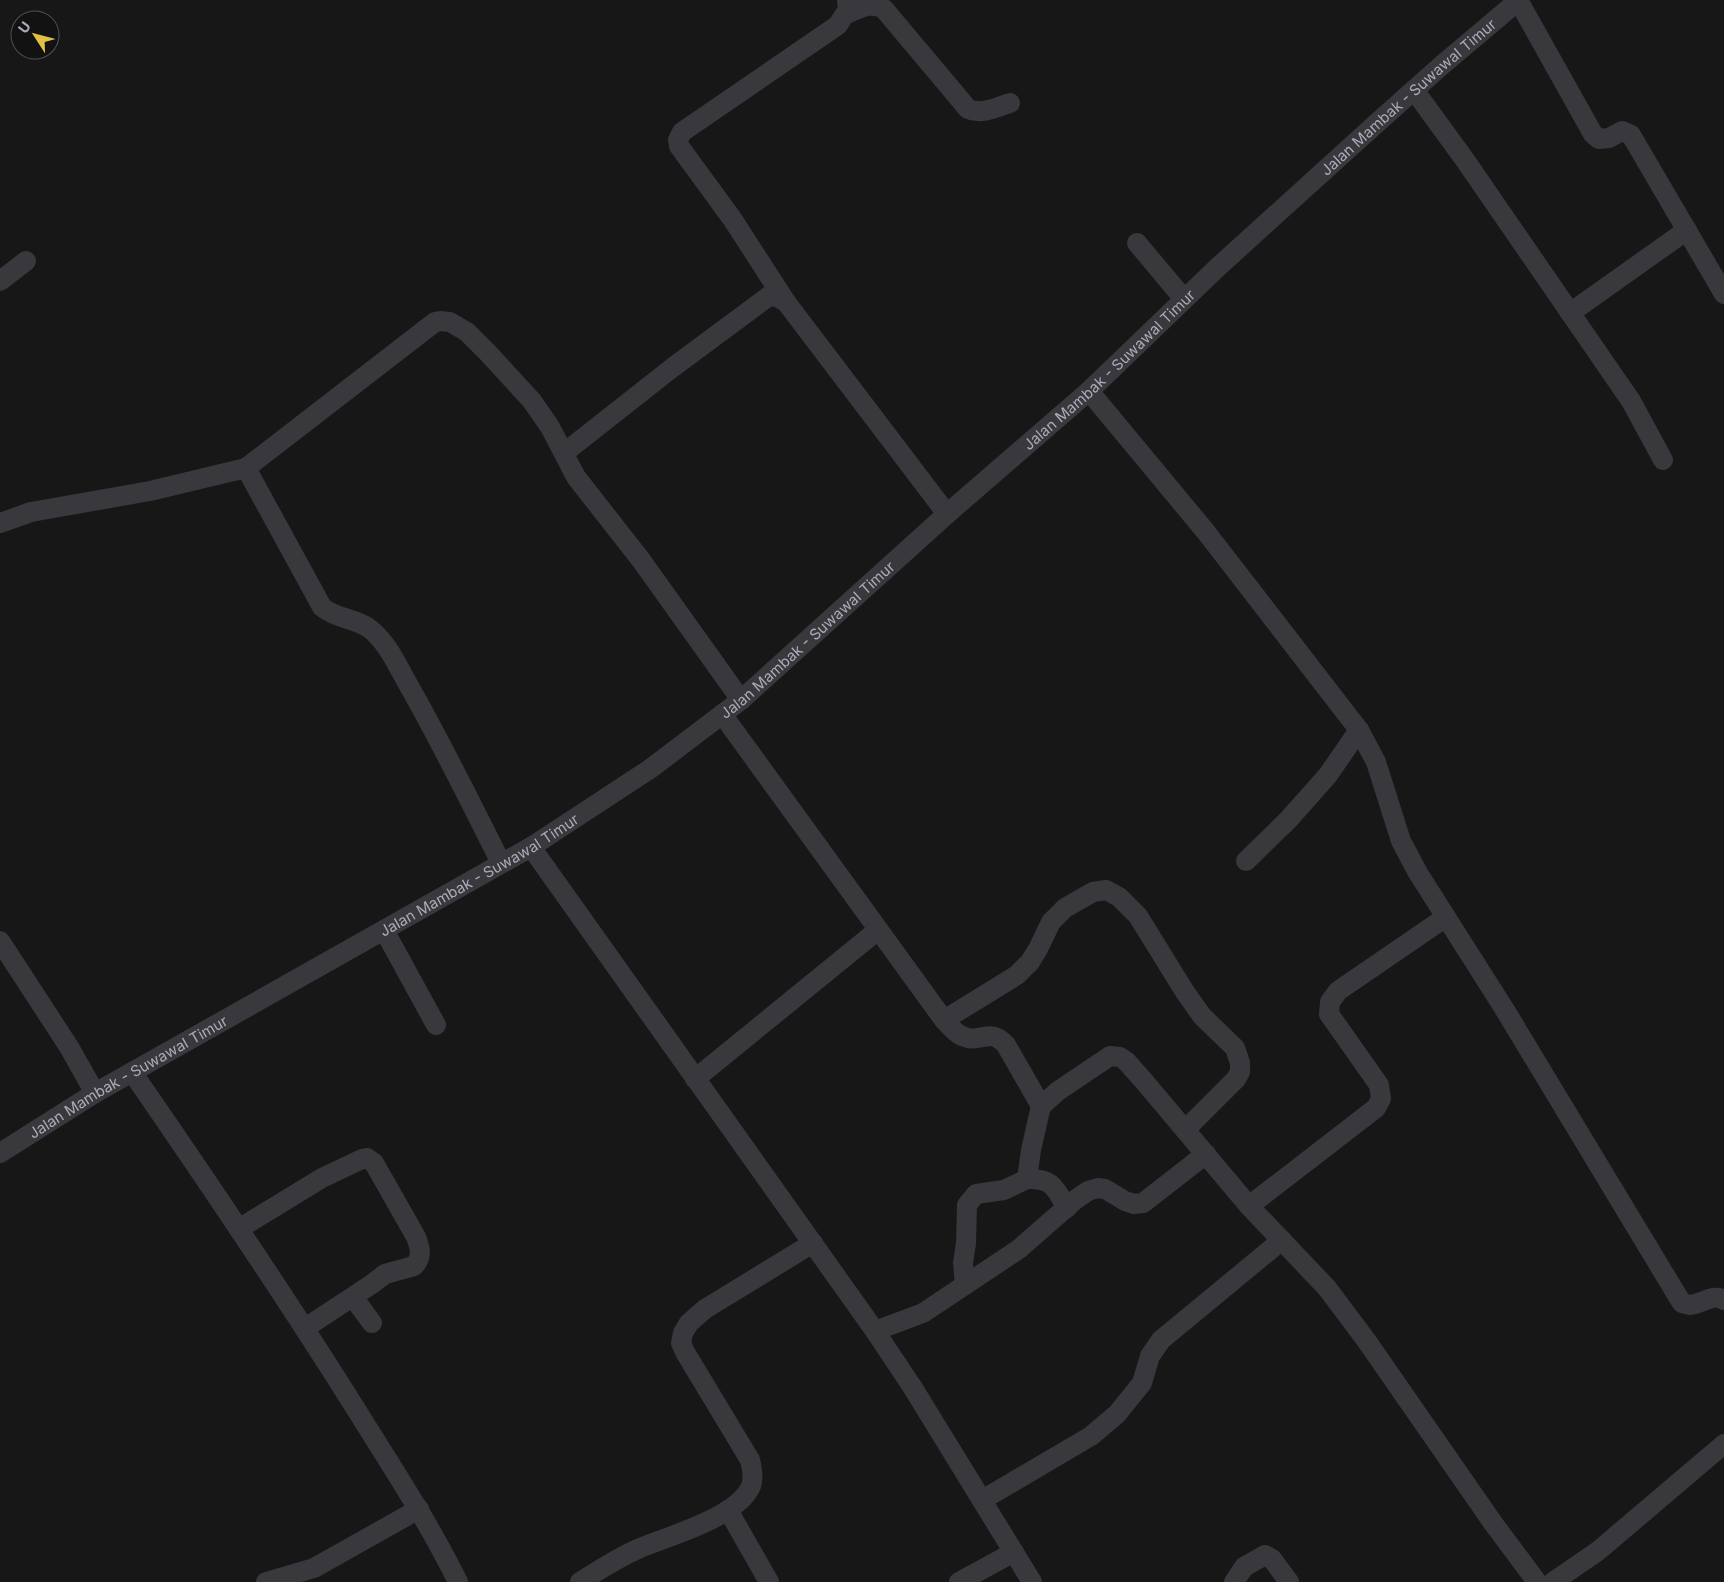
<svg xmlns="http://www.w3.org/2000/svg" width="1724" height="1582" font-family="Inter,sans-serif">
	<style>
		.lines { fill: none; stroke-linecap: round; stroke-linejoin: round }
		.minor { stroke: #38383d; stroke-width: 20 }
		.labels { text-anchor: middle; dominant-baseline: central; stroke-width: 4.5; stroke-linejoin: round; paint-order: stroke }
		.street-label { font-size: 15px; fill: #aaacb7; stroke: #121213 }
	</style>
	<rect width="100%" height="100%" fill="#171718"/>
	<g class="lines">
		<g class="minor">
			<polyline points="1518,0 1593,134 1599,139 1609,138 1622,131 1631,135 1724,294"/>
			<path d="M846 14C859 9 871 1 884 9L968 109C982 115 997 107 1010 103"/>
			<polyline points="1414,90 1465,160 1631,401 1663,460"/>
			<polyline points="1137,243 1184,299"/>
			<polyline points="0,281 26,261"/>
			<polyline points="786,302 733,220 679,146 678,140 682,132 838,25 848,9 847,0"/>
			<polyline points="1570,313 1687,230"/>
			<path d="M1089 391 1206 532 1359 730 1376 762 1401 841 1418 873 1505 1010 1680 1300 1682 1303 1690 1305C1703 1304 1712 1293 1724 1300"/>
			<polyline points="564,453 672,368 769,296 777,297 786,302 947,514"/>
			<polyline points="246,468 435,322 440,321 450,322 467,332 488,353 532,401 550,427 576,477 641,560 741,700"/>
			<path d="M0 523 31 512 150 491 246 468 322 607C336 619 356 618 370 629 388 643 398 667 409 686 442 744 471 803 501 863"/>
			<path d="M722 714 944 1020C950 1026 955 1033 962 1036 981 1045 989 1026 1006 1045L1041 1106"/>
			<polyline points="531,847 875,1331 913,1388 1032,1582"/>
			<polyline points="1246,861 1289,819 1328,775 1359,730"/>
			<polyline points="384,930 436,1025"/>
			<polyline points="0,941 69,1047 95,1093"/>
			<polyline points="944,1020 1017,975 1030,962 1038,949 1051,922 1065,908 1093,892 1106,890 1119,897 1138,916 1185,992 1202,1016 1235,1048 1240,1063 1240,1072 1236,1079 1185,1130"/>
			<path d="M132 1072C208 1182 283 1293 354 1406 390 1464 428 1521 458 1582"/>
			<polyline points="695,1079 878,930"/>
			<path id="s1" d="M0 1153 95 1093 531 847 650 769 741 700 947 514 1089 391 1218 267 1378 122 1442 65 1519 0"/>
			<polyline points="1249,1206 1376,1108 1381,1099 1379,1085 1329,1014 1330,1002 1338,991 1446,917"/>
			<path d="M1067 1208C1055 1188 1053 1178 1027 1179L1031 1150 1041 1106 1058 1091 1110 1056 1120 1057 1126 1061 1143 1080 1249 1206 1327 1288 1366 1340 1493 1523 1537 1582"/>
			<path d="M240 1228 322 1178 362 1159 367 1158 374 1163 416 1237C420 1247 423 1257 414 1266L385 1274 372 1284 305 1328"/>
			<polyline points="965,1285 963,1263 966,1243 967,1205 976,1194 1004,1190 1027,1179"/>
			<polyline points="353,1297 372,1323"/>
			<polyline points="875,1331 923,1313 1019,1249 1075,1200 1088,1191 1098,1188 1105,1189 1125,1201 1134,1204 1143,1203 1206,1154"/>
			<polyline points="982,1500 1091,1436 1117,1414 1142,1383 1150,1356 1161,1340 1282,1240"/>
			<polyline points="728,1510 769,1582"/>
			<polyline points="266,1582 314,1568 419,1509"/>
			<path d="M580 1582C599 1570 619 1557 640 1548 669 1536 738 1517 751 1486 754 1478 752 1468 750 1460L685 1352 681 1343 683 1333 689 1323 705 1309 813 1243"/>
			<polyline points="959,1582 1014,1552"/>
			<polyline points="1234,1582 1244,1567 1265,1555 1272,1559 1289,1582"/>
			<polyline points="1553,1582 1598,1551 1724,1444"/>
		</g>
	</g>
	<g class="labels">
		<g class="street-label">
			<text stroke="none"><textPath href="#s1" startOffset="1769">Jalan Mambak - Suwawal Timur</textPath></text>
			<text stroke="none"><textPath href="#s1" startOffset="1364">Jalan Mambak - Suwawal Timur</textPath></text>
			<text stroke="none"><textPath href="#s1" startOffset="959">Jalan Mambak - Suwawal Timur</textPath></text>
			<text stroke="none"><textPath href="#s1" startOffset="554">Jalan Mambak - Suwawal Timur</textPath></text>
			<text stroke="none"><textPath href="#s1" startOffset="149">Jalan Mambak - Suwawal Timur</textPath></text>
		</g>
	</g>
	<g transform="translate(35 35) rotate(306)"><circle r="24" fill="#121213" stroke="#4f5055"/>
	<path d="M0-4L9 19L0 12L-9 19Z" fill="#e2bf45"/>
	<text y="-8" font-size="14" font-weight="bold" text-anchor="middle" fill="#aaacb7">U</text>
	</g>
</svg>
